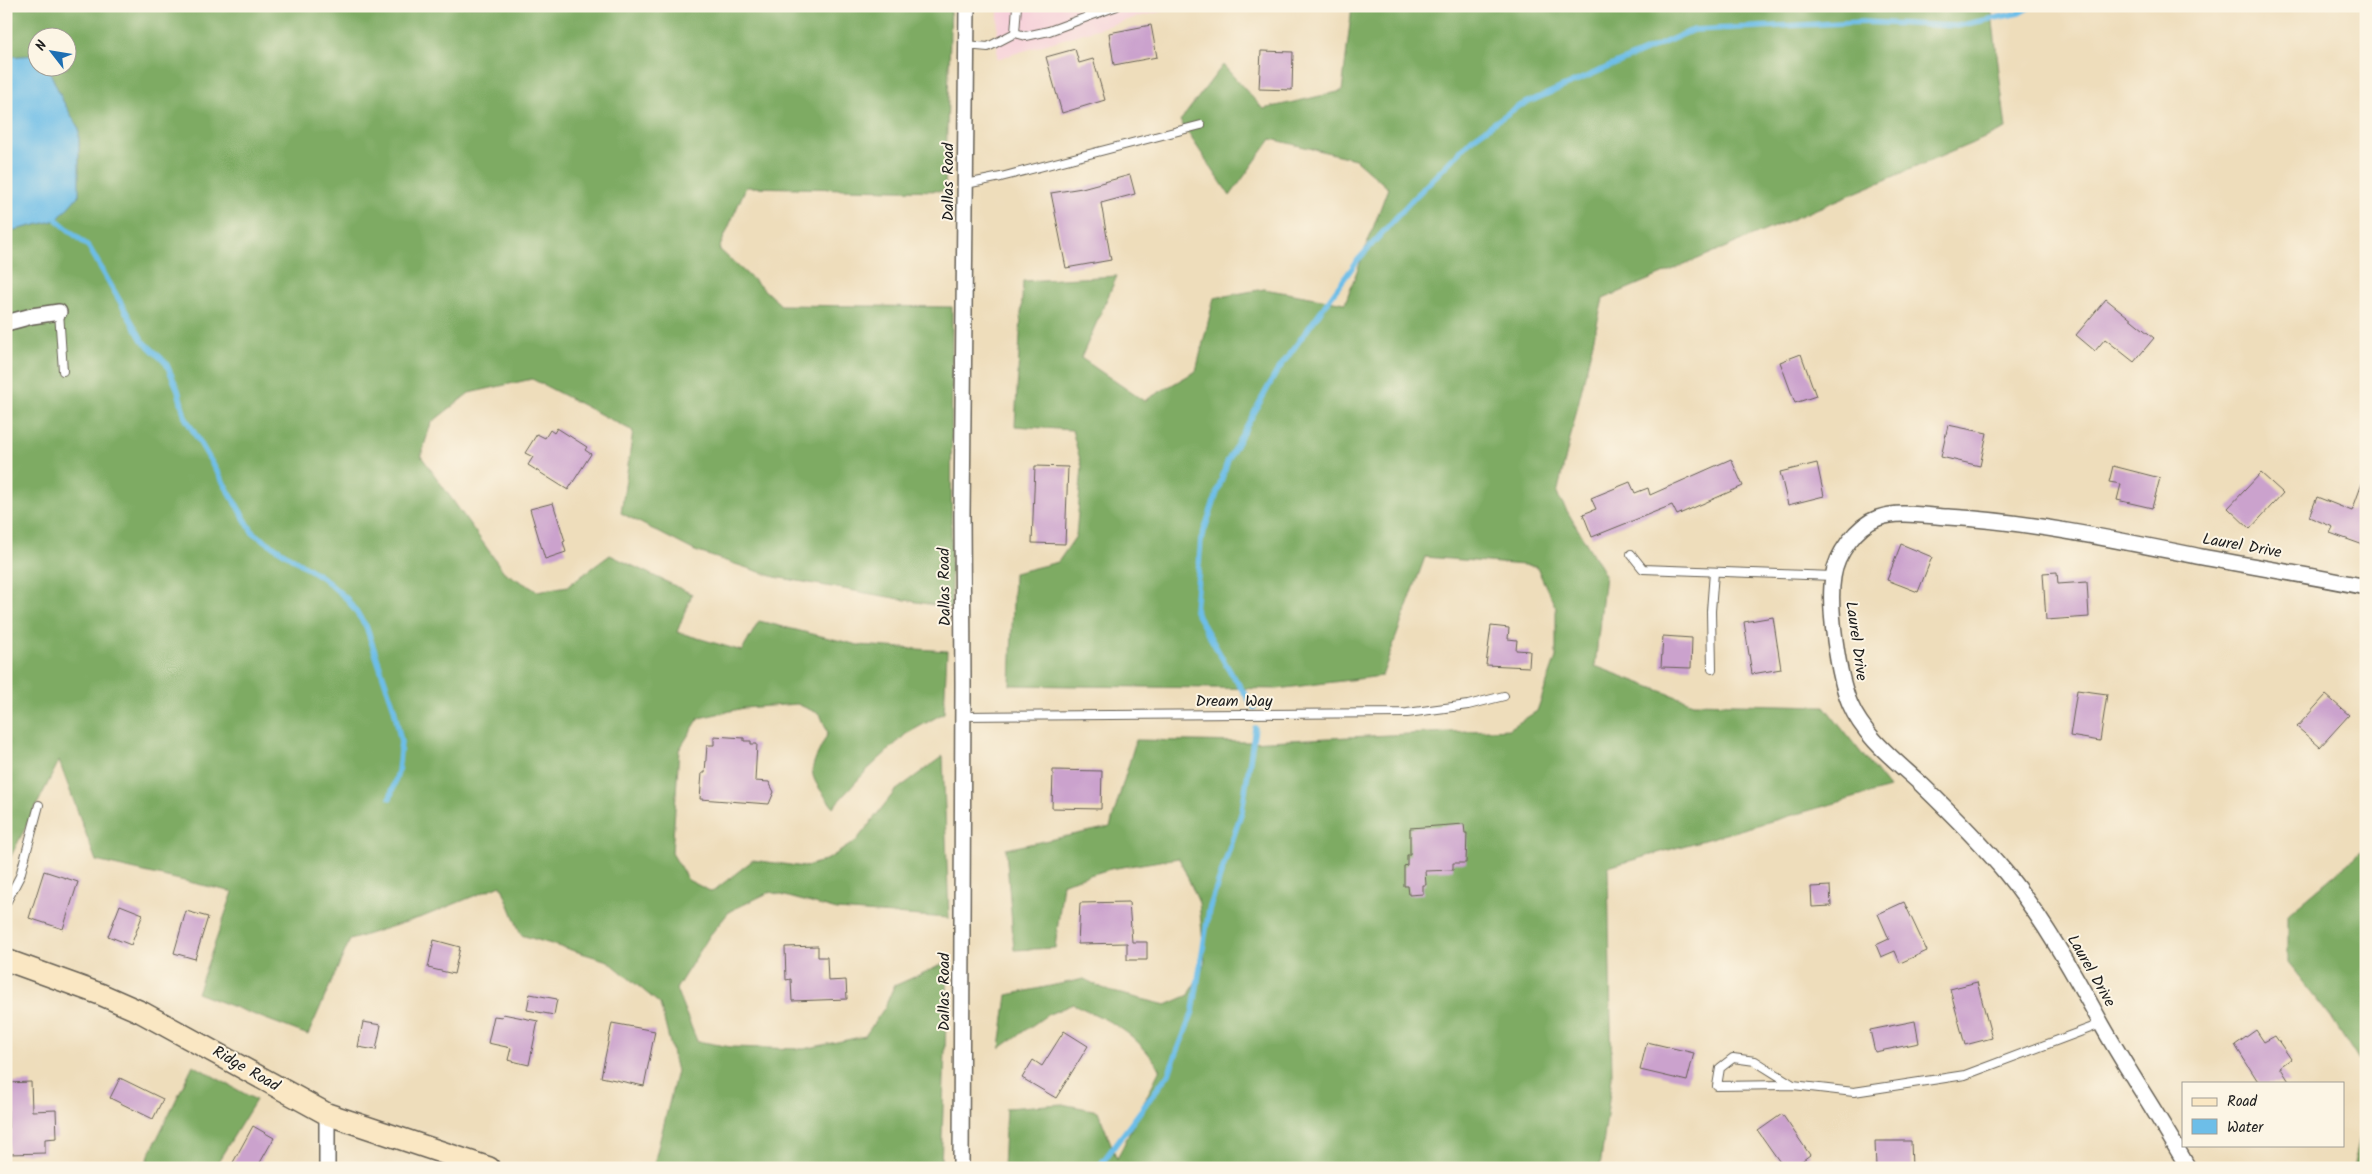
<svg xmlns="http://www.w3.org/2000/svg" width="2372" height="1174" font-family="Kalam,sans-serif">
	<style>
		.built { fill: #f6cfd9 }
		.forest { fill: #7eab63; stroke: #4d6440; fill-rule: evenodd }
		.water { fill: #6dbee8; stroke: #446d82 }
		.lines { fill: none; stroke-linecap: round; stroke-linejoin: round }
		.stream { stroke: #6dbee8; stroke-width: 5.5 }
		.building { fill: #cba2cd }
		.lane-casing { stroke: #666054; stroke-width: 10 }
		.street-casing { stroke: #666054; stroke-width: 18 }
		.secondary-casing { stroke: #666054; stroke-width: 24 }
		.lane { stroke: #fff; stroke-width: 8 }
		.street { stroke: #fff; stroke-width: 15 }
		.secondary { stroke: #fae7c3; stroke-width: 21 }
		.labels { text-anchor: middle; dominant-baseline: central; stroke-width: 4; stroke-linejoin: round; paint-order: stroke }
		.street-label { font-size: 16px; fill: #1c1c1c; stroke: #fcf5e5 }
	</style>
	<rect width="100%" height="100%" fill="#fcf5e5"/>
	<filter id="ink" filterUnits="userSpaceOnUse"><feTurbulence type="fractalNoise" baseFrequency=".02" numOctaves="2"/><feDisplacementMap in="SourceGraphic" scale="10" xChannelSelector="R" yChannelSelector="G"/><feConvolveMatrix kernelMatrix="1 2 1 2 8 2 1 2 1" color-interpolation-filters="sRGB"/></filter>
	<filter id="wash" filterUnits="userSpaceOnUse"><feTurbulence type="fractalNoise" baseFrequency=".0096" numOctaves="4" result="noise"/><feDisplacementMap in="SourceGraphic" scale="20" xChannelSelector="R" yChannelSelector="G"/><feGaussianBlur stdDeviation="1.12" result="paint"/><feColorMatrix in="noise" values="0 0 0 0 0 0 0 0 0 0 0 0 0 0 0 0 0 1.4 0 .05"/><feComposite in="paint" operator="in"/></filter>
	<g filter="url(#wash)">
		<rect width="100%" height="100%" fill="#edb"/>
		<polygon class="built" points="998,6 1187,6 1137,17 997,59"/>
		<g class="forest">
			<path d="M6 6H678L729 8 791 6 839 11 848 6H951L945 191 746 187 719 249 781 305 952 307 951 608 775 577 695 551 621 513 633 431 532 379 469 393 431 423 421 456 504 572 537 591 568 586 610 555 692 594 677 632 742 651 759 621 858 645 947 651 944 713 906 734 866 771 833 807C805 770 808 774 828 733L820 714 797 704 744 708 699 718 679 750 672 853 688 880 712 892 753 860 805 867 828 859 856 841 895 791 943 756 949 918 837 910 770 892 730 911 710 935 676 989 697 1041 731 1047 804 1049 865 1036 885 1007 894 986 948 962 941 1168H665L654 1164 677 1071 660 1004 608 961 521 935 501 885 425 916 350 940 308 1035 197 993 233 892 96 861 59 761 6 866ZM38 38H68V68H38Z"/>
			<path d="M1352 6H1991L2006 129 1603 299 1557 494 1605 575 1595 666 1693 703 1824 706 1889 788 1608 867 1612 1077 1600 1168H1003L1006 1108 1062 1104 1098 1111 1117 1159 1160 1069C1134 1031 1114 1023 1073 1004L1047 1015 1000 1048 1007 995 1084 979 1109 991 1166 1005 1189 995 1205 962 1199 903 1179 858 1110 869 1063 883 1055 948 1014 950 1006 849 1110 827 1136 740 1249 742 1509 729 1537 711 1556 657V608L1536 566 1425 557 1382 676 1277 689 1010 685 1014 573 1058 562 1076 536 1082 467 1072 430 1015 426 1023 281 1117 276 1081 358 1144 401 1196 371 1214 298 1264 289 1345 303 1388 188 1355 159 1271 139 1230 196 1180 121 1223 65 1263 109 1342 91Z"/>
			<polygon points="2360,853 2366,853 2366,1072 2331,1017 2288,963 2288,914"/>
			<polygon points="193,1065 256,1100 214,1168 149,1168 147,1159"/>
			<polygon points="2366,1111 2366,1168 2353,1168"/>
		</g>
		<polygon class="water" points="37,55 38,68 48,68 63,101 79,129 79,195 57,220 6,232 6,57"/>
		<g class="lines">
			<g class="stream">
				<polyline points="57,220 89,247 142,340 166,363 178,390 185,417 253,533 323,578 347,599 366,626 394,708 401,742 398,772 390,798"/>
				<polyline points="1254,708 1228,668 1195,611 1201,540 1228,460 1276,373 1357,261 1411,201 1473,138 1517,107 1693,30 1862,22 1957,26 2019,13 2031,6"/>
				<polyline points="1098,1168 1169,1073 1193,1011 1209,910 1242,811 1255,728"/>
			</g>
		</g>
		<g id="blocks">
			<g class="building">
				<polygon points="1151,25 1157,57 1114,65 1109,33"/>
				<polygon points="1075,49 1079,63 1093,59 1105,100 1062,113 1046,57"/>
				<polygon points="1261,51 1293,52 1292,90 1259,89"/>
				<polygon points="1130,175 1135,194 1101,203 1111,260 1066,268 1051,193 1082,188"/>
				<polygon points="2106,299 2154,338 2134,362 2105,339 2095,351 2076,335"/>
				<polygon points="1801,354 1816,396 1795,403 1780,362"/>
				<polygon points="1948,425 1987,433 1980,466 1941,457"/>
				<polygon points="557,428 587,447 585,450 591,454 568,490 528,465 533,457 525,453 537,434 545,438 550,430 554,433"/>
				<polygon points="1731,459 1743,486 1677,515 1672,505 1592,537 1583,514 1596,509 1591,498 1630,482 1635,493 1648,488 1650,495"/>
				<polygon points="1817,463 1824,496 1788,505 1780,472"/>
				<polygon points="1035,466 1068,467 1065,544 1032,543"/>
				<polygon points="2113,466 2160,478 2152,508 2117,500 2121,484 2109,482"/>
				<polygon points="2261,473 2283,493 2250,529 2228,508"/>
				<polygon points="2364,478 2366,479 2366,546 2330,533 2333,527 2309,517 2317,497 2352,511"/>
				<polygon points="553,503 565,541 563,542 566,552 545,559 530,509"/>
				<polygon points="1901,544 1932,557 1918,592 1887,580"/>
				<polygon points="2057,572 2058,584 2087,582 2089,617 2046,620 2043,573"/>
				<polygon points="1773,617 1781,669 1752,674 1744,622"/>
				<polygon points="1491,626 1509,628 1508,639 1517,640 1516,650 1530,651 1529,667 1486,665"/>
				<polygon points="1663,636 1692,638 1691,668 1661,667"/>
				<polygon points="2077,690 2107,694 2100,741 2070,736"/>
				<polygon points="2326,695 2349,715 2320,747 2297,727"/>
				<polygon points="714,736 744,738 744,741 751,741 751,744 757,744 755,781 769,782 774,792 769,804 700,799 702,773 705,773 707,745 714,745"/>
				<polygon points="1053,770 1102,771 1101,809 1052,808"/>
				<polygon points="1464,824 1465,833 1467,833 1466,863 1453,863 1453,870 1425,871 1426,885 1423,885 1423,894 1409,895 1408,886 1404,886 1404,866 1407,865 1407,855 1410,855 1410,828"/>
				<polygon points="44,871 78,882 63,929 29,918"/>
				<polygon points="1830,886 1831,906 1812,907 1811,887"/>
				<polygon points="1129,902 1132,942 1147,942 1147,960 1127,960 1127,943 1078,944 1080,903"/>
				<polygon points="1904,902 1927,951 1900,963 1895,951 1881,957 1876,945 1889,939 1878,914"/>
				<polygon points="120,905 143,914 131,945 108,936"/>
				<polygon points="186,911 208,917 195,959 174,953"/>
				<polygon points="434,940 460,947 454,974 428,968"/>
				<polygon points="818,946 818,957 827,957 828,981 846,980 847,999 792,1001 791,979 786,980 785,947"/>
				<polygon points="1977,982 1992,1038 1965,1045 1950,989"/>
				<polygon points="530,994 557,999 554,1015 527,1010"/>
				<polygon points="503,1014 538,1021 529,1065 508,1060 511,1048 488,1043 494,1016 502,1017"/>
				<polygon points="1915,1021 1919,1043 1875,1052 1870,1030"/>
				<polygon points="363,1022 381,1025 376,1050 358,1047"/>
				<polygon points="612,1023 655,1031 644,1086 601,1077"/>
				<polygon points="2256,1030 2264,1042 2275,1036 2291,1059 2280,1067 2290,1083 2259,1083 2235,1045"/>
				<polygon points="1064,1031 1088,1046 1056,1098 1022,1078 1033,1060 1042,1066"/>
				<polygon points="1647,1042 1694,1053 1687,1081 1640,1070"/>
				<polygon points="120,1078 163,1099 153,1119 110,1098"/>
				<polygon points="31,1082 32,1111 56,1110 57,1138 45,1139 45,1153 9,1154 7,1083"/>
				<polygon points="1782,1114 1810,1155 1792,1168 1784,1168 1758,1131"/>
				<polygon points="253,1126 274,1138 257,1168 230,1168"/>
				<polygon points="1875,1141 1911,1141 1912,1168 1876,1168"/>
			</g>
		</g>
	</g>
	<g filter="url(#ink)">
		<use href="#blocks" fill-opacity="0" stroke="#666054" stroke-width="1"/>
		<g class="lines">
			<defs>
				<g id="lane">
					<polyline points="1015,33 1026,36 1049,31 1117,6"/>
					<polyline points="966,45 988,47 1015,33 1017,6"/>
					<polyline points="966,184 1001,177 1201,125"/>
					<polyline points="59,312 63,371"/>
					<polyline points="1631,554 1643,569 1833,576"/>
					<polyline points="1712,669 1711,611 1714,572"/>
					<polyline points="962,716 1407,713 1468,705 1504,696"/>
					<polyline points="6,903 20,876 39,805"/>
					<polyline points="1793,1085 1755,1061 1733,1058 1720,1068 1717,1086 1793,1085 1854,1092 1965,1075 2101,1024"/>
				</g>
				<g id="street">
					<polyline points="6,323 32,316 59,312"/>
					<polyline points="327,1114 327,1168"/>
					<polyline points="961,1168 963,683 962,514 967,6"/>
					<path d="M2188 1168C2161 1119 2129 1073 2102 1025 2073 972 2044 920 2006 873 1980 842 1951 813 1922 785 1896 761 1864 737 1850 704 1838 676 1828 607 1833 577 1836 555 1856 526 1878 518 1899 510 1926 516 1948 517 2034 522 2117 540 2202 557 2256 567 2311 576 2366 587"/>
				</g>
				<polyline id="secondary" points="6,960 100,994 141,1012 327,1114 489,1168"/>
			</defs>
			<use href="#lane" class="lane-casing"/>
			<use href="#street" class="street-casing"/>
			<use href="#secondary" class="secondary-casing"/>
			<use href="#lane" class="lane"/>
			<use href="#street" class="street"/>
			<use href="#secondary" class="secondary"/>
		</g>
	</g>
	<g class="labels">
		<g class="street-label">
			<text transform="translate(948 182) rotate(-90)">Dallas Road</text>
			<text transform="translate(2242 546) rotate(10)">Laurel Drive</text>
			<text transform="translate(945 587) rotate(-91)">Dallas Road</text>
			<text transform="translate(1856 641) rotate(82)">Laurel Drive</text>
			<text x="1234" y="701">Dream Way</text>
			<text transform="translate(2091 971) rotate(60)">Laurel Drive</text>
			<text transform="translate(944 992) rotate(-90)">Dallas Road</text>
			<text transform="translate(246 1069) rotate(30)">Ridge Road</text>
		</g>
	</g>
	<rect width="2372" height="1174" fill="none" stroke="#fcf5e5" stroke-width="25"/>
	<rect x="2182" y="1082" width="162" height="65" fill="#fcf5e5" stroke="#a29e95"/>
	<rect x="2192" y="1098" width="25" height="8" fill="#fae7c3" stroke="#a29e95"/>
	<text x="2227" y="1106" font-size="15" fill="#1c1c1c">Road</text>
	<rect x="2192" y="1119" width="25" height="15" fill="#6dbee8" stroke="#a29e95"/>
	<text x="2227" y="1132" font-size="15" fill="#1c1c1c">Water</text>
	<g transform="translate(52 52) rotate(301)"><circle r="24" fill="#fcf5e5" stroke="#a29e95"/>
	<path d="M0-4L9 19L0 12L-9 19Z" fill="#1f6fb2"/>
	<text y="-8" font-size="14" font-weight="bold" text-anchor="middle" fill="#1c1c1c">N</text>
	</g>
</svg>
